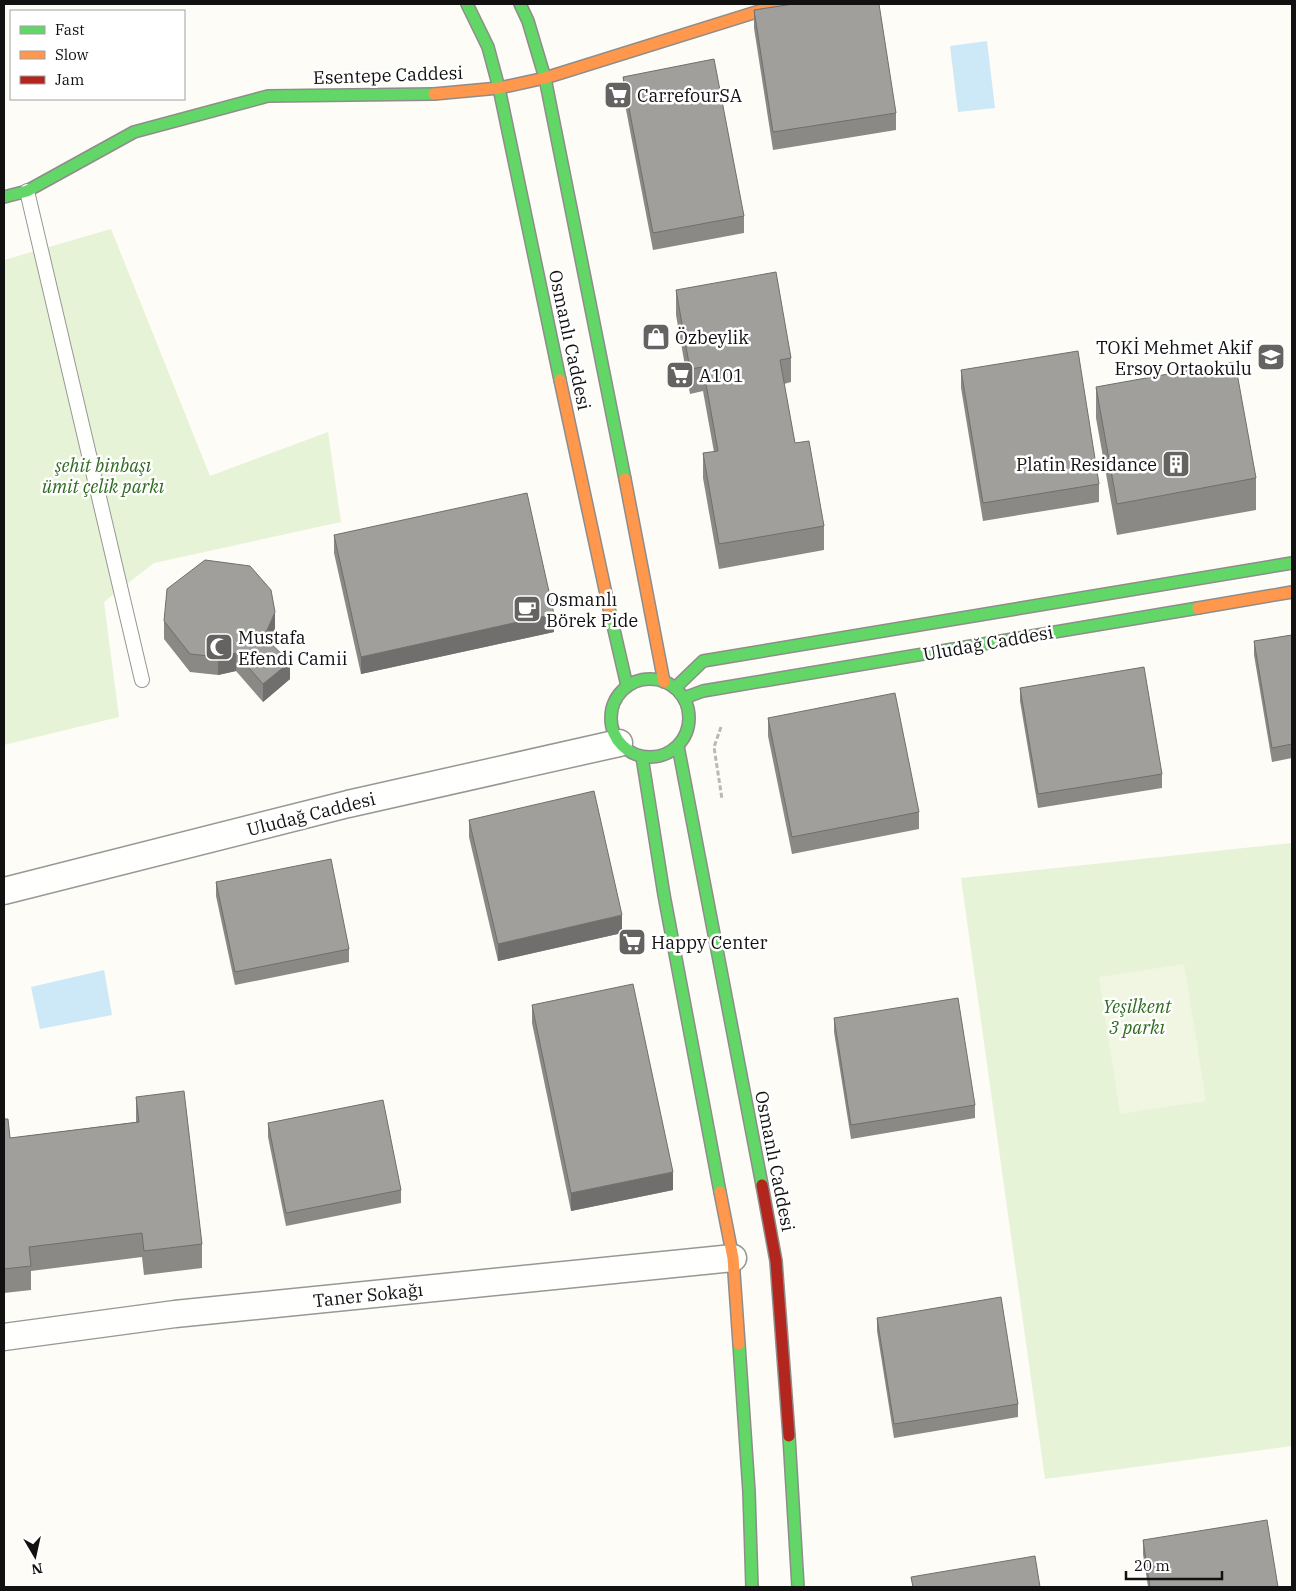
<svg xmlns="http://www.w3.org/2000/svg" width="1296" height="1591" font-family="'IBM Plex Serif',serif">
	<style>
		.green { fill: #e7f3d7 }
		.pitch { fill: #f0f6e1 }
		.water { fill: #cde8f7 }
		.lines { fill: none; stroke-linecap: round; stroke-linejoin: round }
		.lane-casing { stroke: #979795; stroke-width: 16 }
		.street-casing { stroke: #979795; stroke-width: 29 }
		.fast-casing { stroke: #8e8d8b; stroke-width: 14 }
		.slow-casing { stroke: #8e8d8b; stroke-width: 14 }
		.jam-casing { stroke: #8e8d8b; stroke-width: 14 }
		.path { stroke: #b9b9b8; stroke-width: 3; stroke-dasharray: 5 2.5; stroke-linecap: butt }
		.lane { stroke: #fffffe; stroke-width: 14 }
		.street { stroke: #fffffe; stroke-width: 26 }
		.fast { stroke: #63d668; stroke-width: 11 }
		.slow { stroke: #ff974d; stroke-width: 11 }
		.jam { stroke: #b3261e; stroke-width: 11 }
		.wall { fill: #8a8986 }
		.shaded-wall { fill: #716f6d }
		.building { fill: #a19f9c; stroke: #716f6d }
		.labels { text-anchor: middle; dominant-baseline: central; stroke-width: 5; stroke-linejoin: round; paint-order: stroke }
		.street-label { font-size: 18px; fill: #111; stroke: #fff }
		.poi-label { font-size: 18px; fill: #111; stroke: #fff; text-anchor: start }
		.park-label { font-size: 18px; font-style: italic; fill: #2f6b1f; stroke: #fff }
	</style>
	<rect width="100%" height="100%" fill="#fdfcf7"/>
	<g class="green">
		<polygon points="111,229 210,476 328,432 341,522 154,563 104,602 119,717 4,745 4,260"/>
		<polygon points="1292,843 1292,1446 1045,1479 961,878"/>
	</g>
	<polygon class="pitch" points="1184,964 1206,1101 1120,1114 1099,977"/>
	<g class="water">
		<polygon points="987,41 995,108 958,112 950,46"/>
		<polygon points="104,970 112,1015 40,1029 31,987"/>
	</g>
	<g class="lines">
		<defs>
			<polyline id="lane" points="27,191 142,680"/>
			<g id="street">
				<polyline points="4,891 348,804 619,743"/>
				<polyline points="4,1337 175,1314 733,1258"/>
			</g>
			<g id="fast">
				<polyline points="467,4 488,47 499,88 560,380"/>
				<polyline points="520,4 528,21 545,78 625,479"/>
				<polyline points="4,197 27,191 134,132 268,96 434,94"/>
				<polyline points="609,608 627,686"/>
				<circle cx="650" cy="718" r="39"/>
				<polyline points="675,688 703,661 1292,563"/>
				<polyline points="684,698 703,691 1198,608"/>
				<polyline points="678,746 762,1185"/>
				<polyline points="642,757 664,895 720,1192"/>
				<polyline points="739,1344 749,1492 752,1587"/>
				<polyline points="789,1436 798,1587"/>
			</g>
			<g id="slow">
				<polyline points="434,94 499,88 545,78 782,4"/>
				<polyline points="560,380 609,608"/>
				<polyline points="625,479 664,682"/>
				<polyline points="1198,608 1292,592"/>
				<polyline points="720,1192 733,1258 739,1344"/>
			</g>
			<polyline id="jam" points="762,1185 776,1261 789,1436"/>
		</defs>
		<use href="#lane" class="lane-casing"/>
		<use href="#street" class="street-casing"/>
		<use href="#fast" class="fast-casing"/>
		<use href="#slow" class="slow-casing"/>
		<use href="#jam" class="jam-casing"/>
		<polyline class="path" points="721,727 714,747 722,799"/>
		<use href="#lane" class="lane"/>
		<use href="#street" class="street"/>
		<use href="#fast" class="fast"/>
		<use href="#slow" class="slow"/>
		<use href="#jam" class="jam"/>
	</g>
	<g class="wall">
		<polygon points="754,10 896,113 896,130 773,150 754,28"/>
		<polygon points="623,77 744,216 744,233 653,250 623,94"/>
		<polygon points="676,290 791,358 791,382 784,384 795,443 824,526 824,550 719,569 703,478 703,453 714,452 703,391 690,394 676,315"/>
		<polygon points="961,370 1099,484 1099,502 983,521 961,388"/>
		<polygon points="1096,387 1256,478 1256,510 1117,535 1096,418"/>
		<polygon points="334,535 554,632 361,674 334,553"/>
		<polygon points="164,621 275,630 269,642 290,679 263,702 236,671 218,675 190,672 164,639"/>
		<polygon points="1292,635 1292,758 1272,762 1254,655 1254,641"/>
		<polygon points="1020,688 1162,774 1162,788 1038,808 1020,701"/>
		<polygon points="768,718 919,812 919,829 792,854 768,736"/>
		<polygon points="469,820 622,933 498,961 469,837"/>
		<polygon points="216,882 349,949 349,962 235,985 216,896"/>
		<polygon points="532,1005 673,1190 571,1211 532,1023"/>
		<polygon points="834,1018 975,1105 975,1118 851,1139 834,1032"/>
		<polygon points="136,1097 202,1244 202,1268 144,1275 142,1257 31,1271 31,1290 4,1293 4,1119 10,1138 136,1122"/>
		<polygon points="268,1123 401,1190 401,1203 286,1226 268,1137"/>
		<polygon points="877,1318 1018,1404 1018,1417 894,1438 877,1331"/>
		<polygon points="1143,1540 1278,1587 1148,1587 1143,1554"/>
	</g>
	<g class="shaded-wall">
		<polygon points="275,612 275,630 264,654 264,637"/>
		<polygon points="554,614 554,632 361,674 361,657"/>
		<polygon points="236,653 236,671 218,675 218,657"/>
		<polygon points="290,662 290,679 263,702 263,684"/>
		<polygon points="622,915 622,933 498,961 498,944"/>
		<polygon points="673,1172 673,1190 571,1211 571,1193"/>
	</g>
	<g class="building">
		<polygon points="793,4 879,4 896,113 773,132 754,10"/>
		<polygon points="714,59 744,216 653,233 623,77"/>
		<polygon points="776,272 791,358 780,360 795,443 809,441 824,526 719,544 703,453 718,451 703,367 690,369 676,290"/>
		<polygon points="1078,351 1099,484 983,503 961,370"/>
		<polygon points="1235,362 1256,478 1117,504 1096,387"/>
		<polygon points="527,493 554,614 361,657 334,535"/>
		<polygon points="205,560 250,566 271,590 275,612 264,637 290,662 263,684 236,653 218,657 190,654 164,621 167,589"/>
		<polygon points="1292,635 1292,744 1272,748 1254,641"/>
		<polygon points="1144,667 1162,774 1038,794 1020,688"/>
		<polygon points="895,693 919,812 792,837 768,718"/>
		<polygon points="594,791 622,915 498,944 469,820"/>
		<polygon points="331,859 349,949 235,972 216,882"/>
		<polygon points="633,984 673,1172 571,1193 532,1005"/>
		<polygon points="958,998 975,1105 851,1125 834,1018"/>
		<polygon points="184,1091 202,1244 144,1251 142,1233 29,1247 31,1266 4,1269 4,1119 8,1119 10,1138 139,1122 136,1097"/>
		<polygon points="383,1100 401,1190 286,1213 268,1123"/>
		<polygon points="1001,1297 1018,1404 894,1424 877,1318"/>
		<polygon points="1267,1520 1278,1587 1150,1587 1143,1540"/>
		<polygon points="1035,1556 1040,1587 913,1587 911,1577"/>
	</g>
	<defs>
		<symbol id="supermarket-square" viewBox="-11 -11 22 22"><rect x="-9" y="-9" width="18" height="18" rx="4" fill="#646362" stroke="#fff"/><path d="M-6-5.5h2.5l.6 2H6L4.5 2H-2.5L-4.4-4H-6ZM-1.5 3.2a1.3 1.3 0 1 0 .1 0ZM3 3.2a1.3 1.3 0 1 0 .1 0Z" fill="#fff"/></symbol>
		<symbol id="shop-square" viewBox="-11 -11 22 22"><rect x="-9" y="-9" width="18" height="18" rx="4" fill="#646362" stroke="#fff"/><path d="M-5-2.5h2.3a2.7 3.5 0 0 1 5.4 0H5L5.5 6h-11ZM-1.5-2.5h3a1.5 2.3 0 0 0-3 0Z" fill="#fff"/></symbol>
		<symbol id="school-square" viewBox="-11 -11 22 22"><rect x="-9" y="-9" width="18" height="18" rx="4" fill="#646362" stroke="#fff"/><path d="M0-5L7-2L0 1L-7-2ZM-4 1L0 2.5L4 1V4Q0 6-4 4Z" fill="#fff"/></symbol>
		<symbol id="building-square" viewBox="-11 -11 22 22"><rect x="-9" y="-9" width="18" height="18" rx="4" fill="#646362" stroke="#fff"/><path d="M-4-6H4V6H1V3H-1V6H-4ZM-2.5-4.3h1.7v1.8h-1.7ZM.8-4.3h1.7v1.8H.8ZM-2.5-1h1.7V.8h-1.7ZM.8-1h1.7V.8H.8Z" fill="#fff"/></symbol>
		<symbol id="cafe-square" viewBox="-11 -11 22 22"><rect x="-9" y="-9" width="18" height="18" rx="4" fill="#646362" stroke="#fff"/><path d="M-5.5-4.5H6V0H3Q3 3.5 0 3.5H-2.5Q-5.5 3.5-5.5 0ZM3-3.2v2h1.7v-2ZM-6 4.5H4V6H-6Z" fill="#fff"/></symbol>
		<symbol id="mosque-square" viewBox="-11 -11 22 22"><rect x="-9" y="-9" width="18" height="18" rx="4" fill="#646362" stroke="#fff"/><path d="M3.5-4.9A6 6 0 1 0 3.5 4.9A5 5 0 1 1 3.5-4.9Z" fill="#fff"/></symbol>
	</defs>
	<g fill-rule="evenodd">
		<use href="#supermarket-square" x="602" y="79" width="32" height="32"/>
		<use href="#shop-square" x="640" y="321" width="32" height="32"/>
		<use href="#school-square" x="1255" y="341" width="32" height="32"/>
		<use href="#supermarket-square" x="664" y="359" width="32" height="32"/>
		<use href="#building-square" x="1160" y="448" width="32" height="32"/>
		<use href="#cafe-square" x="511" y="593" width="32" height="32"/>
		<use href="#mosque-square" x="203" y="631" width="32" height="32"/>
		<use href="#supermarket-square" x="616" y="926" width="32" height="32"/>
	</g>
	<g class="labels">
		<g class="street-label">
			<text transform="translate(388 75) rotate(-2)">Esentepe Caddesi</text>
			<text transform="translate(570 340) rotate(78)">Osmanlı Caddesi</text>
			<text transform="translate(988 643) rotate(-10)">Uludağ Caddesi</text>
			<text transform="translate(311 814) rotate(-14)">Uludağ Caddesi</text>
			<text transform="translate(775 1161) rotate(79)">Osmanlı Caddesi</text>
			<text transform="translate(368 1295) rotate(-6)">Taner Sokağı</text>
		</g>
		<g class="poi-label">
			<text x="637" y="95">CarrefourSA</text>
			<text x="675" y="337">Özbeylik</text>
			<text x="1252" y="347" text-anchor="end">TOKİ Mehmet Akif<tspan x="1252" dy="21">Ersoy Ortaokulu</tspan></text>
			<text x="699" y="375">A101</text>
			<text x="1157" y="464" text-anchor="end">Platin Residance</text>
			<text x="546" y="599">Osmanlı<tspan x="546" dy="21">Börek Pide</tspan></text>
			<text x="238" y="637">Mustafa<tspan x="238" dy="21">Efendi Camii</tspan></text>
			<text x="651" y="942">Happy Center</text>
		</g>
		<g class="park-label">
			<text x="103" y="465">şehit binbaşı<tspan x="103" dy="21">ümit çelik parkı</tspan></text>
			<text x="1137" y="1006">Yeşilkent<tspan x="1137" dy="21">3 parkı</tspan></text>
		</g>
	</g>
	<rect width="1296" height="1591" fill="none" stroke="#111111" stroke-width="10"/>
	<rect x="10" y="10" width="175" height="90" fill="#ffffff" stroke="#a0a0a0"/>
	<rect x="20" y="26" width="25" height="8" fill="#63d668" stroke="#a0a0a0"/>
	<text x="55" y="35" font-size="15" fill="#111111">Fast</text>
	<rect x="20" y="51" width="25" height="8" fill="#ff974d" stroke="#a0a0a0"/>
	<text x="55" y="60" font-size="15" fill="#111111">Slow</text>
	<rect x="20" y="76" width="25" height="8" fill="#b3261e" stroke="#a0a0a0"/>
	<text x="55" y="85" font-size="15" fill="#111111">Jam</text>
	<g transform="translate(35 1556) rotate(171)" stroke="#ffffff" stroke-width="4" paint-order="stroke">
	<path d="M0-4L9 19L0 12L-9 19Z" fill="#111111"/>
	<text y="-8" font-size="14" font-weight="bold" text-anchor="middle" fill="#111111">N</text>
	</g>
	<path d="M1126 1571v8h96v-8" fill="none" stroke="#111111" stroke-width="2.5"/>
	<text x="1134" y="1571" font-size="15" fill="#111111" stroke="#ffffff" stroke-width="4" paint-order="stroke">20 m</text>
</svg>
